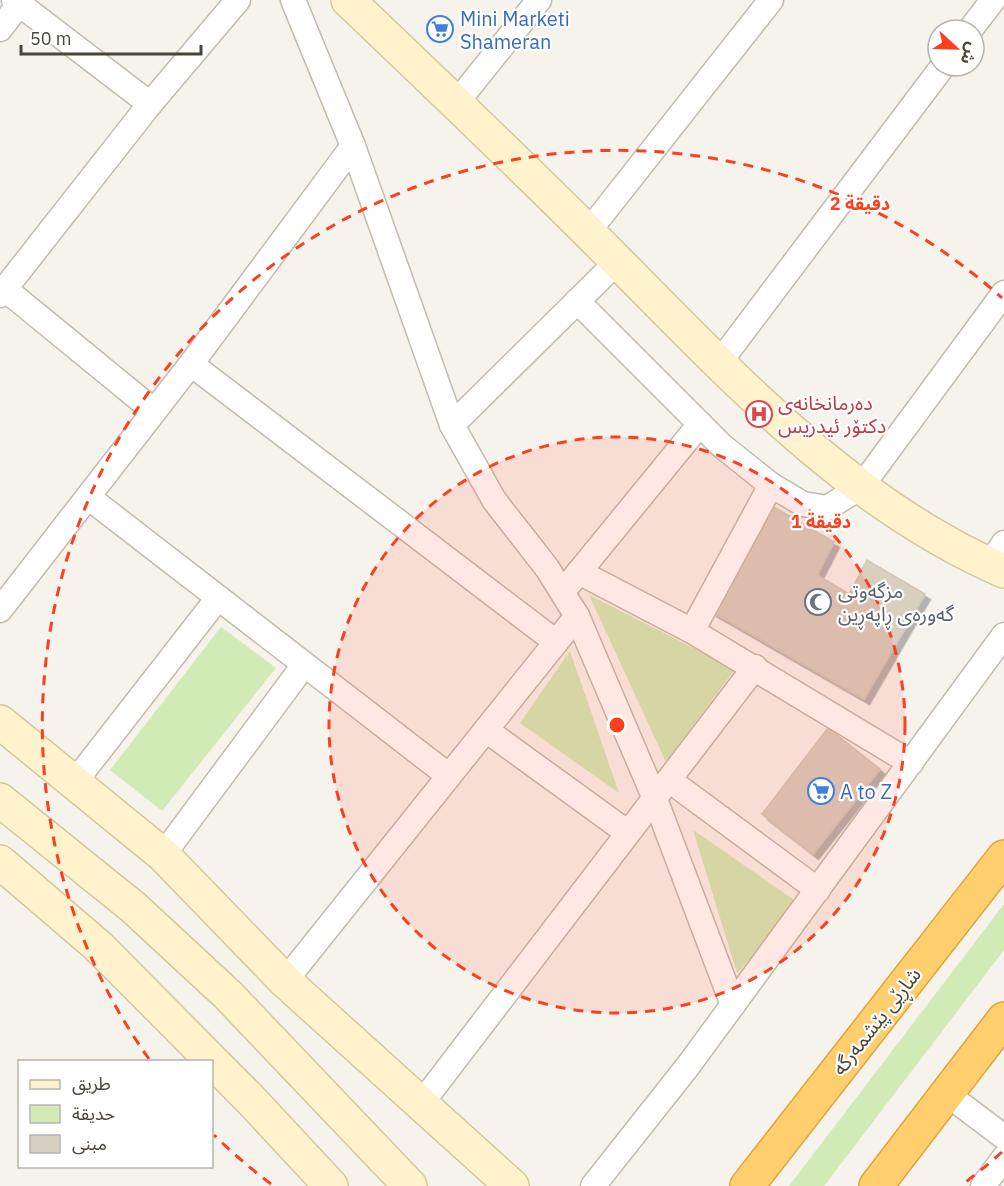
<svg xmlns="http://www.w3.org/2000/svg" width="1004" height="1186" font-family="'IBM Plex Sans','Noto Sans Arabic',sans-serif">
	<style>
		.green { fill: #d2eab5 }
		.building { fill: #d8cfc1; stroke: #d3c7b4; stroke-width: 1.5; filter: url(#shadow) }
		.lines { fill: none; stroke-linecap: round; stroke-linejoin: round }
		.street-casing { stroke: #c2bbae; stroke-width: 27 }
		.secondary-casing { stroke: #d6c79b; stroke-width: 36 }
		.highway-casing { stroke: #e0a43c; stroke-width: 36 }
		.street { stroke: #fff; stroke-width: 24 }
		.secondary { stroke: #fff3cd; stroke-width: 33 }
		.highway { stroke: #ffcf6e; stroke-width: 33 }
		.ring { fill: none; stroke: #fc3f1d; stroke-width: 3; stroke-dasharray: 10 8 }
		.labels { text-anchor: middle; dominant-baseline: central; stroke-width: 4.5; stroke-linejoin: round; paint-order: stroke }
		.shop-label { font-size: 20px; fill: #366cbe; stroke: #fff; text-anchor: start }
		.health-label { font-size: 20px; fill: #be3a42; stroke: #fff; text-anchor: start }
		.worship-label { font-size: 20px; fill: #5b616d; stroke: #fff; text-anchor: start }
		.street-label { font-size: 20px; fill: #4b4439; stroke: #fff }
		.centre { fill: #fc3f1d; stroke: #fff; stroke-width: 3 }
		.ring-label { font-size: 18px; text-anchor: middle; font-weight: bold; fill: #fc3f1d; stroke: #fff; stroke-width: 4.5; stroke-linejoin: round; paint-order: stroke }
	</style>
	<defs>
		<filter id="shadow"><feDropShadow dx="5.5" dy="5.5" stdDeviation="0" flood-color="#0004"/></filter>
	</defs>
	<rect width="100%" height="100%" fill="#f6f3ec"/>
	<g class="green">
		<polygon points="589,595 735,669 666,762"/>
		<polygon points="221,627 276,668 162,811 110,770"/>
		<polygon points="570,651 619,793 520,723"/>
		<polygon points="693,830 800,904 737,973"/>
		<polygon points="1004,904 1004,950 824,1186 789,1186"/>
	</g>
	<g class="building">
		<polygon points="772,506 834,542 817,575 849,594 867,560 925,594 864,699 711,611"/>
		<polygon points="828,728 880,769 813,854 762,814"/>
	</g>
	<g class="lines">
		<defs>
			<g id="street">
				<polyline points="14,0 150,104"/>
				<polyline points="293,0 353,146 452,425 494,500 547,568 577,616 655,799 733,1005"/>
				<polyline points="0,29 19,4"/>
				<polyline points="970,30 993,0"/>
				<polyline points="457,102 539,0"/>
				<polyline points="588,232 771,0"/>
				<polyline points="5,289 154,411"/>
				<polyline points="0,295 150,104 238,0"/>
				<polyline points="577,301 722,446 771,485 803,504 827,508 861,487 1004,293"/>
				<polyline points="719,363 943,66"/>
				<polyline points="191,364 556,642"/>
				<polyline points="452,425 618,261"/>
				<polyline points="88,497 449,776"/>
				<polyline points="989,565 1004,543"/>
				<polyline points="579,572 692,631 911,763"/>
				<polyline points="570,583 700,424"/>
				<polyline points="0,610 191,364 353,146"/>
				<polyline points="692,631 771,485"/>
				<polyline points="486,730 628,833"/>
				<polyline points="669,780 818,890"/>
				<polyline points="74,783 218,598"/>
				<polyline points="163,855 304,665"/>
				<polyline points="285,981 577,616"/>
				<polyline points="947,1094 1004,1137"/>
				<polyline points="421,1104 755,667"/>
				<polyline points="593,1186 688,1066 1004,635"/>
				<polyline points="983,1186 1004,1158"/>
			</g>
			<g id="secondary">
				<path d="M348 0C439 87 530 173 618 262 733 378 851 505 1004 571"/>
				<polyline points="0,722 163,855 285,981 512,1186"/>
				<polyline points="0,800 133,907 228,995 410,1186"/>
				<polyline points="0,862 98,946 250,1099 331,1186"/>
			</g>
			<g id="highway">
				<polyline points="747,1186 1004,857"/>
				<polyline points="876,1186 1004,1019"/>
			</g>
		</defs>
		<use href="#street" class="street-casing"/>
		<use href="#secondary" class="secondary-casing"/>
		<use href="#highway" class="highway-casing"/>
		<use href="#street" class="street"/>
		<use href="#secondary" class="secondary"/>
		<use href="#highway" class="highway"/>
	</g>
	<circle cx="617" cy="725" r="288" fill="#fc3f1d" fill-opacity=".12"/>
	<g class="ring">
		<circle cx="617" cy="725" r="288"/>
		<path d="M1002 1152A575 575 0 0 1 963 1184M271 1184A575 575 0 0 1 214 1135M149 1059A575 575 0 0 1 1002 298"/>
	</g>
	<defs>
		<symbol id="supermarket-ring" viewBox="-11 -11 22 22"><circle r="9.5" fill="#fff" stroke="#3f7fe0" stroke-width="1.5"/><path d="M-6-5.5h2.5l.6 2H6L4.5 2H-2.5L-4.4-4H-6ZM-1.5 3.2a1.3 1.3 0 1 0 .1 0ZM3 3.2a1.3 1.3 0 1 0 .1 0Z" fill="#3f7fe0"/></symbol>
		<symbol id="hospital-ring" viewBox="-11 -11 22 22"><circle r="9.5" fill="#fff" stroke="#e0444e" stroke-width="1.5"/><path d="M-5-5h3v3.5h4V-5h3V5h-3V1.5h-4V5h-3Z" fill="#e0444e"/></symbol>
		<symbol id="mosque-ring" viewBox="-11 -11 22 22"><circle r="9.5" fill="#fff" stroke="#6b7280" stroke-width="1.5"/><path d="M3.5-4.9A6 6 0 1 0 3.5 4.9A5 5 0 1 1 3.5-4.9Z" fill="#6b7280"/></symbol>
	</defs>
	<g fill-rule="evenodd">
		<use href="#supermarket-ring" x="425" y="14" width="30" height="30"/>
		<use href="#hospital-ring" x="744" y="399" width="30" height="30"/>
		<use href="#mosque-ring" x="803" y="587" width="30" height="30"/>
		<use href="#supermarket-ring" x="806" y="776" width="30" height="30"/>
	</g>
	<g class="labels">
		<g class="shop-label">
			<text x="460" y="18">Mini Marketi<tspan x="460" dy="23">Shameran</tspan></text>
			<text x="840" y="791">A to Z</text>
		</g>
		<g class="health-label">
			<text x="778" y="402">دەرمانخانەی<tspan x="778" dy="23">دکتۆر ئیدریس</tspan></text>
		</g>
		<g class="worship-label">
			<text x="838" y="590">مزگەوتی<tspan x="838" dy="23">گەورەی ڕاپەڕین</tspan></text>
		</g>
		<g class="street-label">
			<text transform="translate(876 1021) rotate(-52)">شاڕێی پێشمەرگە</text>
		</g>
	</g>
	<circle cx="617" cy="725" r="9" class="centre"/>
	<g class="ring-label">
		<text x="860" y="210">2 دقيقة</text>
		<text x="821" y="528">1 دقيقة</text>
	</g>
	<rect x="18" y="1060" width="195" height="108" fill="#ffffff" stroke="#b7b4b0" stroke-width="1.5"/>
	<rect x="30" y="1080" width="30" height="9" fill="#fff3cd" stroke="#b7b4b0" stroke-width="1.5"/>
	<text x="72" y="1090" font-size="18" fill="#4b4439">طريق</text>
	<rect x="30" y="1105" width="30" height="18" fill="#d2eab5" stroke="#b7b4b0" stroke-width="1.5"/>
	<text x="72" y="1120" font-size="18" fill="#4b4439">حديقة</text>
	<rect x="30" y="1135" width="30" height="18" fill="#d8cfc1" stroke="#b7b4b0" stroke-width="1.5"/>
	<text x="72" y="1150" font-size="18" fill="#4b4439">مبنى</text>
	<g transform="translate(956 48) rotate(112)"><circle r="28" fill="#ffffff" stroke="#b7b4b0" stroke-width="1.5"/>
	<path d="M0-4.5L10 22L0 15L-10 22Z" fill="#fc3f1d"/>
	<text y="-9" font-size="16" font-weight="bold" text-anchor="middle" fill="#4b4439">ش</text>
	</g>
	<path d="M21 45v9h180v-9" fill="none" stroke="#4b4439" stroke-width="3"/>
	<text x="30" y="45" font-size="18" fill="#4b4439" stroke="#ffffff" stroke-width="4.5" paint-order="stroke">50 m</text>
</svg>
